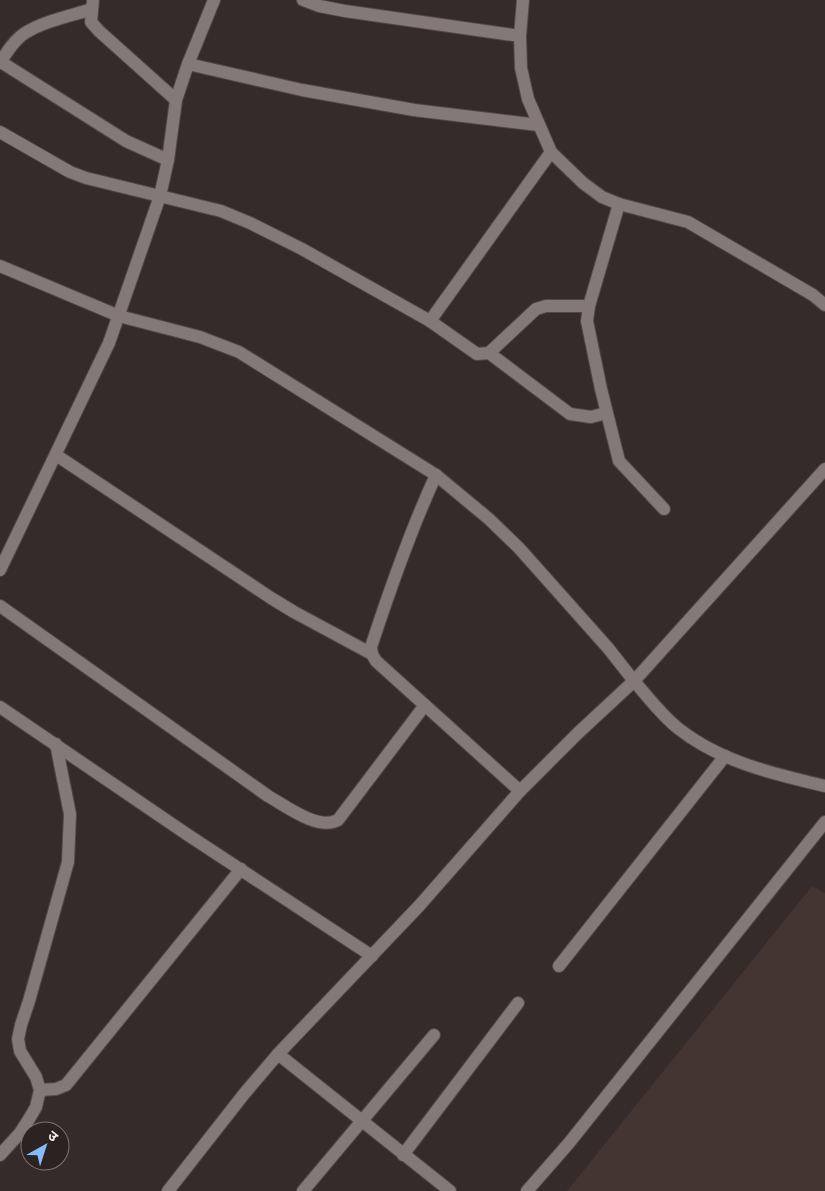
<svg xmlns="http://www.w3.org/2000/svg" width="825" height="1191" font-family="Figtree,'Noto Sans Devanagari',sans-serif">
	<style>
		.built { fill: #443432 }
		.lines { fill: none; stroke-linecap: round; stroke-linejoin: round }
		.minor-casing { stroke: #504948; stroke-width: 14 }
		.minor { stroke: #847977; stroke-width: 12 }
	</style>
	<rect width="100%" height="100%" fill="#352b2a"/>
	<polygon class="built" points="812,886 825,893 825,1191 567,1191"/>
	<g class="lines">
		<defs>
			<g id="minor">
				<polyline points="93,0 91,22 99,31 176,100"/>
				<polyline points="303,0 319,6 345,11 520,36"/>
				<polyline points="523,0 520,36 521,68 528,99 551,152 583,183 602,197 619,204 688,222 813,295 825,305"/>
				<polyline points="1,62 126,141 168,160"/>
				<path d="M0 63C6 53 14 40 25 33 44 21 70 16 92 9"/>
				<polyline points="188,64 302,90 414,110 538,125"/>
				<polyline points="0,132 70,172 86,178 221,211 250,223 302,249 430,321 477,354 489,353 536,309 546,306 589,306"/>
				<polyline points="619,204 589,306 587,321 601,389 619,461 664,509"/>
				<polyline points="0,266 119,316 200,337 239,352 436,475 489,519 519,548 608,648 634,681 578,733 520,791 419,906 278,1054 244,1094 168,1191"/>
				<polyline points="430,321 551,152"/>
				<polyline points="489,353 570,414 591,417 606,413"/>
				<polyline points="56,455 271,598 294,612 372,654"/>
				<path d="M825 469 634 681C648 697 662 716 679 729 721 762 774 774 825 786"/>
				<path d="M436 475C410 531 390 589 371 647L372 654 376 661 520 791"/>
				<polyline points="0,570 109,343 160,196 168,160 176,100 188,64 214,0"/>
				<path d="M0 606 268 796C286 806 318 831 338 820L425 705"/>
				<polyline points="0,707 188,835 372,956"/>
				<polyline points="559,966 725,756"/>
				<polyline points="278,1054 450,1191"/>
				<polyline points="40,1090 56,1089 66,1085 241,869"/>
				<polyline points="0,1155 20,1133 29,1119 36,1107 40,1090 36,1077 20,1051 18,1039 21,1025 29,1001 68,862 70,814 56,744"/>
				<polyline points="403,1155 518,1003"/>
				<polyline points="303,1191 434,1035"/>
				<polyline points="527,1191 569,1143 825,822"/>
			</g>
		</defs>
		<use href="#minor" class="minor-casing"/>
		<use href="#minor" class="minor"/>
	</g>
	<g transform="translate(45 1146) rotate(39)"><circle r="24" fill="#2b2221" stroke="#7c7473"/>
	<path d="M0-4L9 19L0 12L-9 19Z" fill="#87bbfb"/>
	<text y="-8" font-size="14" font-weight="bold" text-anchor="middle" fill="#f6efee">उ</text>
	</g>
</svg>
